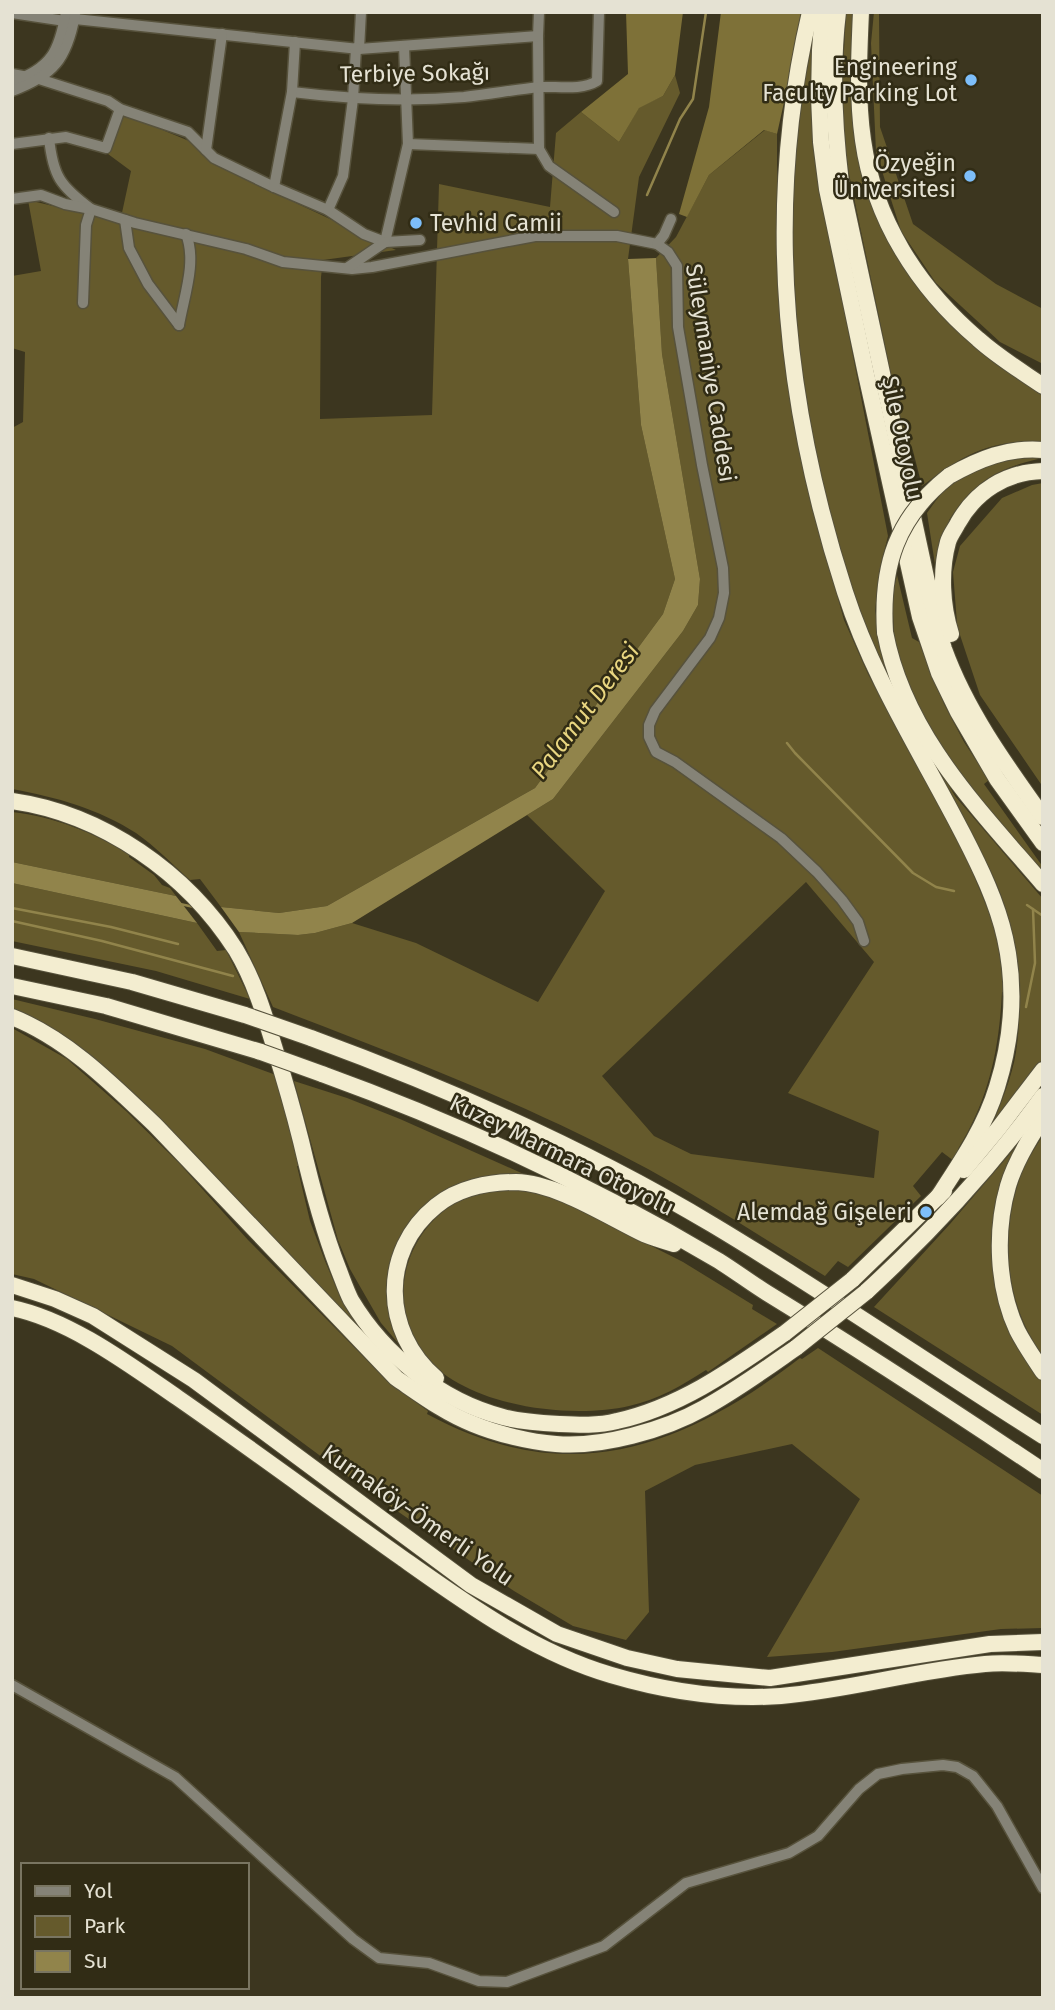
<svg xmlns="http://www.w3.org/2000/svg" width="1055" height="2010" font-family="'Fira Sans',sans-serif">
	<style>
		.green { fill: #655a2c; fill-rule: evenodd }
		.forest { fill: #7e7138 }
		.water { fill: #91844b }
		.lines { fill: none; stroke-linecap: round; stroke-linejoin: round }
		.stream { stroke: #91844b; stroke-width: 2.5 }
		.minor-casing { stroke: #57523c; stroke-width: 13 }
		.highway-casing { stroke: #57523c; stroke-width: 18 }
		.minor { stroke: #858377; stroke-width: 10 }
		.highway { stroke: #f3edd0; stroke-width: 16 }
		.highway-bridge-casing { stroke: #57523c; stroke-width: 18; stroke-linecap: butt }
		.highway-bridge { stroke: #f3edd0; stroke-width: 16 }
		.poi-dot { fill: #7dbef9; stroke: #312c15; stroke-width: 2.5 }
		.labels { text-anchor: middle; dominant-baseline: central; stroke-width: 5; stroke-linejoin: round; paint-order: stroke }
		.poi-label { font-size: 23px; fill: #e5e2d3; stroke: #312c15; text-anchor: end }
		.street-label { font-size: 23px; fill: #e5e2d3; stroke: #312c15 }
		.water-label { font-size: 24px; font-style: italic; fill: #e9d680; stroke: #312c15 }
	</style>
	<rect width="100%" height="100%" fill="#3c361f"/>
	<g class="green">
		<path d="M846 12H855L854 83 888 239 906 271 935 309 994 361 1043 394V441C985 441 967 453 922 486L913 451 901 422 849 174 843 132 842 88Z"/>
		<polygon points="874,12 879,12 880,127 913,224 996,284 1043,309 1043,364 1000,342 936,283 901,231 876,152 871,43"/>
		<path d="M817 18 811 67 812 119 832 248 888 536 880 568 875 611 890 684 955 796 1043 899V1058L991 1129C1000 1104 1012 1078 1016 1052 1024 998 1018 936 997 885 986 859 971 833 957 808 921 741 881 676 856 604 841 564 831 522 822 480 815 446 807 412 802 378 792 305 790 229 795 156 798 110 808 64 817 18Z"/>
		<path d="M675 75 680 93 639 177 628 259 641 425 675 579 663 614 535 788 327 906 279 913 221 907 200 879 190 880C173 865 155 846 136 833 99 809 56 797 12 789V428L23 422 25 352 12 348V276L41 271 28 200 120 222 131 171 108 154 124 114 194 143 213 164 396 250 323 260 321 277 320 419 432 415 439 184 550 207 556 133 581 112 619 142 639 107 663 96Z"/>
		<path d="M765 130 777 134V258L783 342 789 386 813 508 844 620 868 674 965 854 993 922 1000 956 1004 992H1002C999 1050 989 1099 958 1149L959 1151 954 1161 942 1152 913 1186 921 1196 848 1267 838 1261 825 1276C766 1240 708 1202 648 1169 528 1104 400 1056 273 1007L239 932 298 935 315 933 352 923 416 943 538 1002 605 891 527 815 553 799 683 631 698 605 700 579 662 354 656 258 676 237 709 175ZM806 882 874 962 788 1093 879 1131 874 1178 691 1154 654 1136 602 1076Z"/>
		<path d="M1037 457 1038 459C996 469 973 483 949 520L952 522 936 571 927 513C934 503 943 490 952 483 975 464 1009 459 1037 457Z"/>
		<polygon points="1043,483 1043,787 980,695 956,623 957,623 953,572 960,546 1002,498 1032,485"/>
		<path d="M897 575 912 638 919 642 944 704 964 742 989 780 984 784 1043 867V873C981 801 911 729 892 632L894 631 892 597Z"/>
		<path d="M12 812C55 817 92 832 129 854V857L154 875 162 885 170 888 176 896 12 862Z"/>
		<polygon points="12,883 197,923 217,951 226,950 250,999 156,971 12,941"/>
		<polygon points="12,999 95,1019 205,1049 276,1075 299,1166 297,1166 310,1221 325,1261 341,1299 361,1331 191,1150 141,1100 90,1055 55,1031 12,1008"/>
		<path d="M12 1028 67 1059 126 1111 179 1163 248 1240 356 1349 388 1382 428 1411 427 1414C567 1490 681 1450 800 1358L802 1359 818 1348 1043 1496V1628L1001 1629 832 1652 767 1657 860 1499 792 1444 695 1465 645 1491 649 1612 626 1640 573 1626 514 1591 365 1489 172 1346 34 1279 12 1274Z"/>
		<polygon points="294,1081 347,1098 400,1119 537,1180 470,1183 400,1245 404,1350 381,1323 350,1269 338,1240"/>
		<path d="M1043 1135V1356C1004 1303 999 1233 1022 1172 1027 1159 1036 1147 1043 1135Z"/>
		<polygon points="1025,1136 994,1257 1043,1379 1043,1415 874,1307 950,1224"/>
		<path d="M495 1188 537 1192 563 1201 683 1262 753 1305 752 1309 777 1324 708 1372 706 1370C683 1385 657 1400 629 1406 568 1420 460 1406 421 1351 386 1303 405 1233 455 1203 467 1195 481 1192 495 1188Z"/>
	</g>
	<g class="forest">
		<polygon points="626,12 683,12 675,75 663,96 639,108 619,142 581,112 628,74"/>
		<polygon points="721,12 804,12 777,134 764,130 709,175 687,217 679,214 709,107"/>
	</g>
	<g class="water">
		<polygon points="656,258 662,354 700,579 698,605 683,631 553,799 352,923 315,933 298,935 239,932 221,907 279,913 327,906 535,788 663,614 675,579 641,425 628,259"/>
		<polygon points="12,862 176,896 197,923 12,883"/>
	</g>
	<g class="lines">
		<g class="stream">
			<polyline points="647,195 680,119 693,99 706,12"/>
			<polyline points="787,743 795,753 913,873 936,887 954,891"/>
			<polyline points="180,904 194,907"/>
			<polyline points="1027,905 1043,916"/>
			<polyline points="12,908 111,927 178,944"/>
			<polyline points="12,921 102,941 233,976"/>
			<polyline points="1026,1007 1035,963 1033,909"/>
		</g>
		<defs>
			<g id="minor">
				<polyline points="539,12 538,36 539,149 549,166 614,212"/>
				<polyline points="12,13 65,21"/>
				<polyline points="75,19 359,49 538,36"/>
				<polyline points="359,49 361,12"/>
				<polyline points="12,74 39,79 108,101 120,109 188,132 214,158 274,187 328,210 364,234 385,242 420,240"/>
				<path d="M12 82C51 68 59 52 66 12"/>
				<path d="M12 91C53 76 67 59 75 15"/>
				<path d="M292 92C349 99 407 102 464 97 489 94 514 90 539 87 557 86 581 91 597 81L599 12"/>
				<path d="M49 138C53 176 60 186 91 209L86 225 83 303"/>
				<polyline points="12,144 66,137 106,148 120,109"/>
				<polyline points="408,144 539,149"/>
				<polyline points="206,150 222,34"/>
				<polyline points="274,187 292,92 295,42"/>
				<polyline points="12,199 41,195 65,204 91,209 135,223 246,249 283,262 352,269 372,267 535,236 617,236 657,244 668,252 677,266 678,327 702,465 723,568 724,593 719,618 710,638 655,711 649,725 649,737 656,752 675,762 781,838 817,872 842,900 858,922 864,941"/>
				<polyline points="328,210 343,176 353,99 356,48"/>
				<polyline points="125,220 129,248 148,284 179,325"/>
				<polyline points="385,242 408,144 404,46"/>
				<polyline points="657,244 664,235 671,219"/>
				<polyline points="347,268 385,242"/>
				<path d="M179 325C184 296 197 262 186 234"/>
				<polyline points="12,1685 175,1777 353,1939 379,1958 429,1963 479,1981 507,1982 604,1946 686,1883 789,1853 818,1836 859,1789 878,1774 902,1769 943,1765 957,1767 973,1776 997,1806 1043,1888"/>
			</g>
			<g id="highway">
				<path d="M810 12C764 207 784 404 845 592 873 679 922 754 963 834 980 867 997 902 1005 938 1016 987 1012 1039 997 1087 985 1127 961 1162 938 1197"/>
				<polyline points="823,12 820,50 819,97 821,142 827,189 866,374 920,617 939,673 958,712 997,779 1043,843"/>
				<path d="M838 12C831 70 834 126 841 183L929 591C934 610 938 630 944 649 966 710 1005 764 1043 817"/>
				<path d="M861 12C859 55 857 98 863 140 874 219 918 288 978 339 998 357 1021 371 1043 386"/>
				<path d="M949 476C979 459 1008 447 1043 450"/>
				<path d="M885 632C904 734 978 808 1043 884"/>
				<path d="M951 634C942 606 940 571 948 542 950 535 955 529 958 523 976 491 1006 472 1043 471"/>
				<path d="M12 801C103 814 187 873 236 950 254 980 264 1013 274 1046 284 1078 293 1109 301 1141 311 1184 322 1227 338 1268 342 1278 346 1290 351 1300 384 1355 441 1401 503 1417 521 1422 541 1423 560 1424 579 1425 598 1426 617 1421 680 1407 733 1369 785 1333"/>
				<polyline points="12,956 132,982 245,1015"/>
				<polyline points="12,986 106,1006 261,1052"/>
				<path d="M12 1017C68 1039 114 1086 156 1126L396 1378C421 1395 445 1413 473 1424 497 1434 530 1442 556 1444 601 1448 665 1430 704 1408 737 1390 767 1368 797 1347"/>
				<path d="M311 1038C450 1089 586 1149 713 1225 825 1292 932 1366 1043 1436"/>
				<path d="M322 1074C460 1124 593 1186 719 1261 735 1271 751 1283 767 1293 860 1350 952 1410 1043 1471"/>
				<path d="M1043 1118C1029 1139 1015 1162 1008 1186 995 1231 997 1287 1017 1330 1024 1344 1034 1358 1043 1372"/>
				<polyline points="964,1170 998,1129 1043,1070"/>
				<polyline points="852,1280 944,1191"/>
				<polyline points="12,1285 55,1299 93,1316 194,1380 471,1585 557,1634 627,1658 677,1669 770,1678 990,1644 1043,1642"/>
				<path d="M866 1292C931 1232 991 1168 1043 1096"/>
				<path d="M12 1308C70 1320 130 1365 178 1398 253 1450 327 1505 402 1558 467 1604 533 1652 611 1675 665 1691 724 1700 781 1696 850 1690 917 1670 985 1664 1004 1662 1024 1664 1043 1665"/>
				<path d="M436 1378C382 1332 380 1251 436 1206 458 1188 489 1182 516 1182 557 1183 608 1217 644 1234 654 1238 664 1241 674 1244"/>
			</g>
		</defs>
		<use href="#minor" class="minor-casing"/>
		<use href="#highway" class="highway-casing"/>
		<use href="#minor" class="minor"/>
		<use href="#highway" class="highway"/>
		<defs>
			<g id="highway-bridge">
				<path d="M885 632C881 566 896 518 949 476"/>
				<polyline points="245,1015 311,1038"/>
				<polyline points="261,1052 322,1074"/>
				<polyline points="785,1333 852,1280"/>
				<polyline points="797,1347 866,1292"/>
			</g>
		</defs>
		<use href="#highway-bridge" class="highway-bridge-casing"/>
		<use href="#highway-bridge" class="highway-bridge"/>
	</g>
	<g class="poi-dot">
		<circle cx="971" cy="80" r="7"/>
		<circle cx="970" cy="176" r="7"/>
		<circle cx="416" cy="223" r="7"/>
		<circle cx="926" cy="1212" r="7"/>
	</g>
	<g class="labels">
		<g class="poi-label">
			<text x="957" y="67">Engineering<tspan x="957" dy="26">Faculty Parking Lot</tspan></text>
			<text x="956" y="163">Özyeğin<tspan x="956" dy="26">Üniversitesi</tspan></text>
			<text x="430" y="223" text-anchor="start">Tevhid Camii</text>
			<text x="912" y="1212">Alemdağ Gişeleri</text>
		</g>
		<g class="street-label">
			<text transform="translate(415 73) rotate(-1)">Terbiye Sokağı</text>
			<text transform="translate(711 373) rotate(81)">Süleymaniye Caddesi</text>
			<text transform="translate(903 438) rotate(78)">Şile Otoyolu</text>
			<text transform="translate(562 1155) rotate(26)">Kuzey Marmara Otoyolu</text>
			<text transform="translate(418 1515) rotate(35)">Kurnaköy-Ömerli Yolu</text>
		</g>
		<g class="water-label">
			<text transform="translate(585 711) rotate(-53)">Palamut Deresi</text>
		</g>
	</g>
	<rect width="1055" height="2010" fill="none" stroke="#e5e2d3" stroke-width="28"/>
	<rect x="21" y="1863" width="228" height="126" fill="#312c15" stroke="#797561" stroke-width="2"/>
	<rect x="35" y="1886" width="35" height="10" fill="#858377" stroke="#797561" stroke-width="2"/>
	<text x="84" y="1898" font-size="21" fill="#e5e2d3">Yol</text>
	<rect x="35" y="1916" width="35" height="21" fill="#655a2c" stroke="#797561" stroke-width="2"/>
	<text x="84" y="1933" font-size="21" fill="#e5e2d3">Park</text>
	<rect x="35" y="1951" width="35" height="21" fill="#91844b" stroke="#797561" stroke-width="2"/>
	<text x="84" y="1968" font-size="21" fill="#e5e2d3">Su</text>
</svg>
